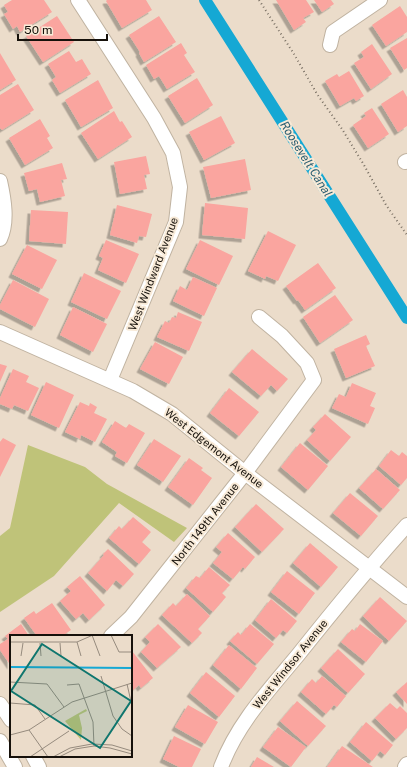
<svg xmlns="http://www.w3.org/2000/svg" width="407" height="767" font-family="'Public Sans',sans-serif">
	<style>
		.green { fill: #bfc379 }
		.lines { fill: none; stroke-linecap: round; stroke-linejoin: round }
		.canal { stroke: #15a8d4; stroke-width: 12 }
		.building { fill: #faa59f; filter: url(#shadow) }
		.minor-casing { stroke: #c0b3a1; stroke-width: 16 }
		.path { stroke: #7a7165; stroke-width: 2; stroke-dasharray: 1 3; stroke-linecap: butt }
		.minor { stroke: #fff; stroke-width: 14 }
		.labels { text-anchor: middle; dominant-baseline: central; stroke-width: 4; stroke-linejoin: round; paint-order: stroke }
		.street-label { font-size: 11px; fill: #16110b; stroke: #f8ead7 }
		.water-label { font-size: 12px; font-style: italic; fill: #2b5e71; stroke: #f8ead7 }
		.inset-river { fill: none; stroke: #15a8d4; stroke-width: 2 }
		.inset-road { fill: none; stroke: #968b7e; stroke-width: 1 }
		.view { fill: #0f766e; fill-opacity: 0.15; stroke: #0f766e; stroke-width: 2 }
		.inset-edge { fill: none; stroke: #16110b; stroke-width: 2 }
	</style>
	<defs>
		<filter id="shadow"><feDropShadow dx="-3.5" dy="3.5" stdDeviation="0" flood-color="#0004"/></filter>
	</defs>
	<rect width="100%" height="100%" fill="#ebdcca"/>
	<polygon class="green" points="28,445 85,467 107,484 187,528 174,542 119,503 54,576 0,612 0,536 10,528"/>
	<g class="lines">
		<polyline class="canal" points="205,0 407,318"/>
	</g>
	<g class="building">
		<polygon points="12,0 44,0 52,12 20,32 17,26 13,29 4,14 8,12 4,5"/>
		<polygon points="107,0 146,0 152,10 122,28 106,1"/>
		<polygon points="276,0 306,0 314,12 303,18 306,22 294,30"/>
		<polygon points="314,0 331,0 334,4 322,12"/>
		<polygon points="400,6 407,17 407,32 386,46 372,25"/>
		<polygon points="57,16 74,42 43,62 26,36"/>
		<polygon points="159,16 176,42 144,62 139,53 140,52 129,35"/>
		<polygon points="407,38 407,68 404,70 390,48"/>
		<polygon points="181,43 187,53 184,55 195,72 167,89 159,76 154,79 146,65"/>
		<polygon points="372,44 392,74 371,89 354,63 364,57 361,52"/>
		<polygon points="69,51 76,62 82,59 91,74 60,93 52,80 56,77 48,64"/>
		<polygon points="0,53 16,80 0,90"/>
		<polygon points="349,71 364,96 356,101 354,98 340,106 325,81 337,74 339,77"/>
		<polygon points="197,78 213,105 185,123 168,96"/>
		<polygon points="98,80 113,108 81,127 65,100"/>
		<polygon points="18,84 34,110 2,130 0,128 0,95"/>
		<polygon points="403,90 407,97 407,126 398,132 381,104"/>
		<polygon points="372,108 389,134 368,148 353,125 366,116 364,113"/>
		<polygon points="114,111 120,122 122,121 132,137 98,159 81,133"/>
		<polygon points="221,116 235,143 204,160 189,132"/>
		<polygon points="40,119 50,136 47,138 53,148 25,165 9,138"/>
		<polygon points="146,156 150,174 144,175 147,189 120,194 114,162"/>
		<polygon points="245,159 251,190 211,198 203,167"/>
		<polygon points="62,163 67,179 61,180 65,196 40,202 37,189 29,191 24,173"/>
		<polygon points="205,203 248,208 245,239 202,235"/>
		<polygon points="117,205 152,214 146,237 139,236 137,243 110,235"/>
		<polygon points="31,210 68,212 66,244 29,241"/>
		<polygon points="268,231 296,245 278,281 266,276 265,279 248,271"/>
		<polygon points="106,240 139,254 126,283 98,270 103,258 99,256"/>
		<polygon points="200,240 233,256 219,285 186,269"/>
		<polygon points="27,245 57,260 42,289 12,274"/>
		<polygon points="318,263 336,288 305,310 298,300 297,301 286,286"/>
		<polygon points="84,273 121,291 107,319 71,302"/>
		<polygon points="193,277 217,288 204,316 173,301 180,286 187,290"/>
		<polygon points="13,280 49,299 35,327 0,309 0,305"/>
		<polygon points="335,295 353,320 320,343 303,317"/>
		<polygon points="73,307 107,324 93,352 60,335"/>
		<polygon points="178,312 202,322 189,351 157,337 165,321 169,323 172,317 176,318"/>
		<polygon points="366,335 370,344 366,346 375,366 346,378 334,349"/>
		<polygon points="155,342 183,357 169,384 140,369"/>
		<polygon points="252,349 288,379 277,391 271,385 261,396 232,372"/>
		<polygon points="0,364 7,366 0,382"/>
		<polygon points="13,369 29,376 26,382 39,388 28,411 14,405 12,409 0,404 0,398"/>
		<polygon points="46,382 74,395 59,428 31,415"/>
		<polygon points="352,383 376,393 370,406 375,408 368,424 332,408 339,394 346,397"/>
		<polygon points="229,388 259,412 239,436 210,413"/>
		<polygon points="80,402 89,406 90,403 97,407 94,413 107,419 95,442 81,435 80,439 65,432"/>
		<polygon points="325,414 351,437 330,461 307,440 316,430 313,427"/>
		<polygon points="115,421 126,428 129,424 145,433 127,463 115,456 117,452 102,442"/>
		<polygon points="3,438 16,445 0,477 0,442"/>
		<polygon points="154,439 181,456 163,482 137,465"/>
		<polygon points="300,443 328,466 308,490 281,467"/>
		<polygon points="391,450 399,456 402,452 407,456 407,478 401,485 379,466"/>
		<polygon points="189,458 203,468 201,470 212,478 193,505 168,487"/>
		<polygon points="376,469 400,490 383,509 359,488"/>
		<polygon points="350,493 378,516 361,536 333,513"/>
		<polygon points="256,504 284,529 262,552 235,527"/>
		<polygon points="133,517 151,532 142,542 151,550 139,564 109,538 119,526 122,529"/>
		<polygon points="228,533 255,557 245,569 243,567 233,579 213,563 222,552 216,547"/>
		<polygon points="310,543 338,567 321,587 293,563"/>
		<polygon points="108,549 134,574 123,586 116,580 107,591 88,573 104,555 103,554"/>
		<polygon points="209,567 230,585 222,593 226,597 213,612 186,588 196,576 200,578"/>
		<polygon points="287,571 315,593 299,614 271,592"/>
		<polygon points="80,576 105,605 89,620 83,613 76,619 60,601 71,591 67,587"/>
		<polygon points="187,594 210,616 198,629 202,633 192,643 162,615 173,603 176,606"/>
		<polygon points="380,597 407,621 389,641 363,616"/>
		<polygon points="271,599 297,621 287,633 283,630 276,638 255,620"/>
		<polygon points="52,603 71,630 62,636 37,636 24,618 34,611 36,614"/>
		<polygon points="21,624 29,636 11,636 11,666 0,650 0,644 8,639 5,636"/>
		<polygon points="158,624 181,647 157,668 141,652 150,642 145,637"/>
		<polygon points="250,624 274,644 257,664 230,641 238,632 241,635"/>
		<polygon points="360,624 383,641 366,662 341,642 352,629 355,631"/>
		<polygon points="229,645 257,668 241,689 213,665"/>
		<polygon points="338,649 365,674 348,693 321,668"/>
		<polygon points="132,651 153,678 141,688 139,685 131,692 131,652"/>
		<polygon points="206,672 235,696 219,717 190,693"/>
		<polygon points="322,676 346,696 337,707 334,705 326,714 301,692 312,679 316,683"/>
		<polygon points="407,682 407,704 396,692"/>
		<polygon points="297,701 326,726 308,746 280,721"/>
		<polygon points="390,703 397,709 400,706 407,713 407,728 396,739 375,718"/>
		<polygon points="188,705 218,722 205,744 175,727"/>
		<polygon points="366,722 393,745 385,755 380,751 372,761 350,742"/>
		<polygon points="278,727 306,747 291,767 263,747"/>
		<polygon points="174,736 201,749 192,767 179,767 163,759"/>
		<polygon points="342,746 373,767 327,767"/>
		<polygon points="257,757 274,767 251,767"/>
	</g>
	<g class="lines">
		<defs>
			<g id="minor">
				<polyline points="78,0 154,118 173,153 180,187 176,222 110,380"/>
				<polyline points="330,45 333,32 380,0"/>
				<polyline points="405,162 407,161"/>
				<path d="M0 181C4 199 8 222 0 239"/>
				<polyline points="0,332 133,391 172,414 245,473 407,597"/>
				<polyline points="111,636 131,617 245,473 314,380 307,363 282,336 259,317"/>
				<polyline points="0,704 11,720"/>
				<polyline points="0,741 15,767"/>
				<polyline points="33,756 39,767"/>
				<path d="M221 767C237 724 269 690 298 655 333 611 369 567 407 525"/>
				<polyline points="405,767 407,764"/>
			</g>
		</defs>
		<use href="#minor" class="minor-casing"/>
		<polyline class="path" points="259,0 294,54 317,94 342,129 364,165 386,205 407,235"/>
		<use href="#minor" class="minor"/>
	</g>
	<g class="labels">
		<g class="street-label">
			<text transform="translate(153 274) rotate(-69)">West Windward Avenue</text>
			<text transform="translate(214 448) rotate(38)">West Edgemont Avenue</text>
			<text transform="translate(205 524) rotate(-52)">North 149th Avenue</text>
			<text transform="translate(290 664) rotate(-51)">West Windsor Avenue</text>
		</g>
		<g class="water-label">
			<text transform="translate(306 159) rotate(58)">Roosevelt Canal</text>
		</g>
	</g>
	<g transform="translate(10 635)">
		<rect width="122" height="122" fill="#ebdcca"/>
		<path d="M76 74 77 76 69 80 72 93 71 105 55 86Z" fill="#bfc379"/>
		<path class="inset-river" d="M0 32 122 33"/>
		<path class="inset-road" d="M82 0 90 21M101 0 109 17H122M0 7H67L83 0M67 7 71 21M30 8 31 21M50 8 51 21M11 21 13 8M91 41 103 81 112 94 122 101M0 47 37 49 54 72M117 49 122 71M57 50 69 49 83 87 84 111M0 68 25 70 35 84M19 95 38 122M0 100 19 95 62 67 122 48M20 122 59 96M43 122 60 113 82 109 102 110 122 116M49 122 65 114 84 111 100 113 122 119"/>
		<path class="view" d="M32 9 121 66 90 113 1 56Z"/>
		<rect width="122" height="122" class="inset-edge"/>
	</g>
	<path d="M18 34v6h89v-6" fill="none" stroke="#16110b" stroke-width="2"/>
	<text x="24" y="34" font-size="12" fill="#16110b" stroke="#f8ead7" stroke-width="3" paint-order="stroke">50 m</text>
</svg>
